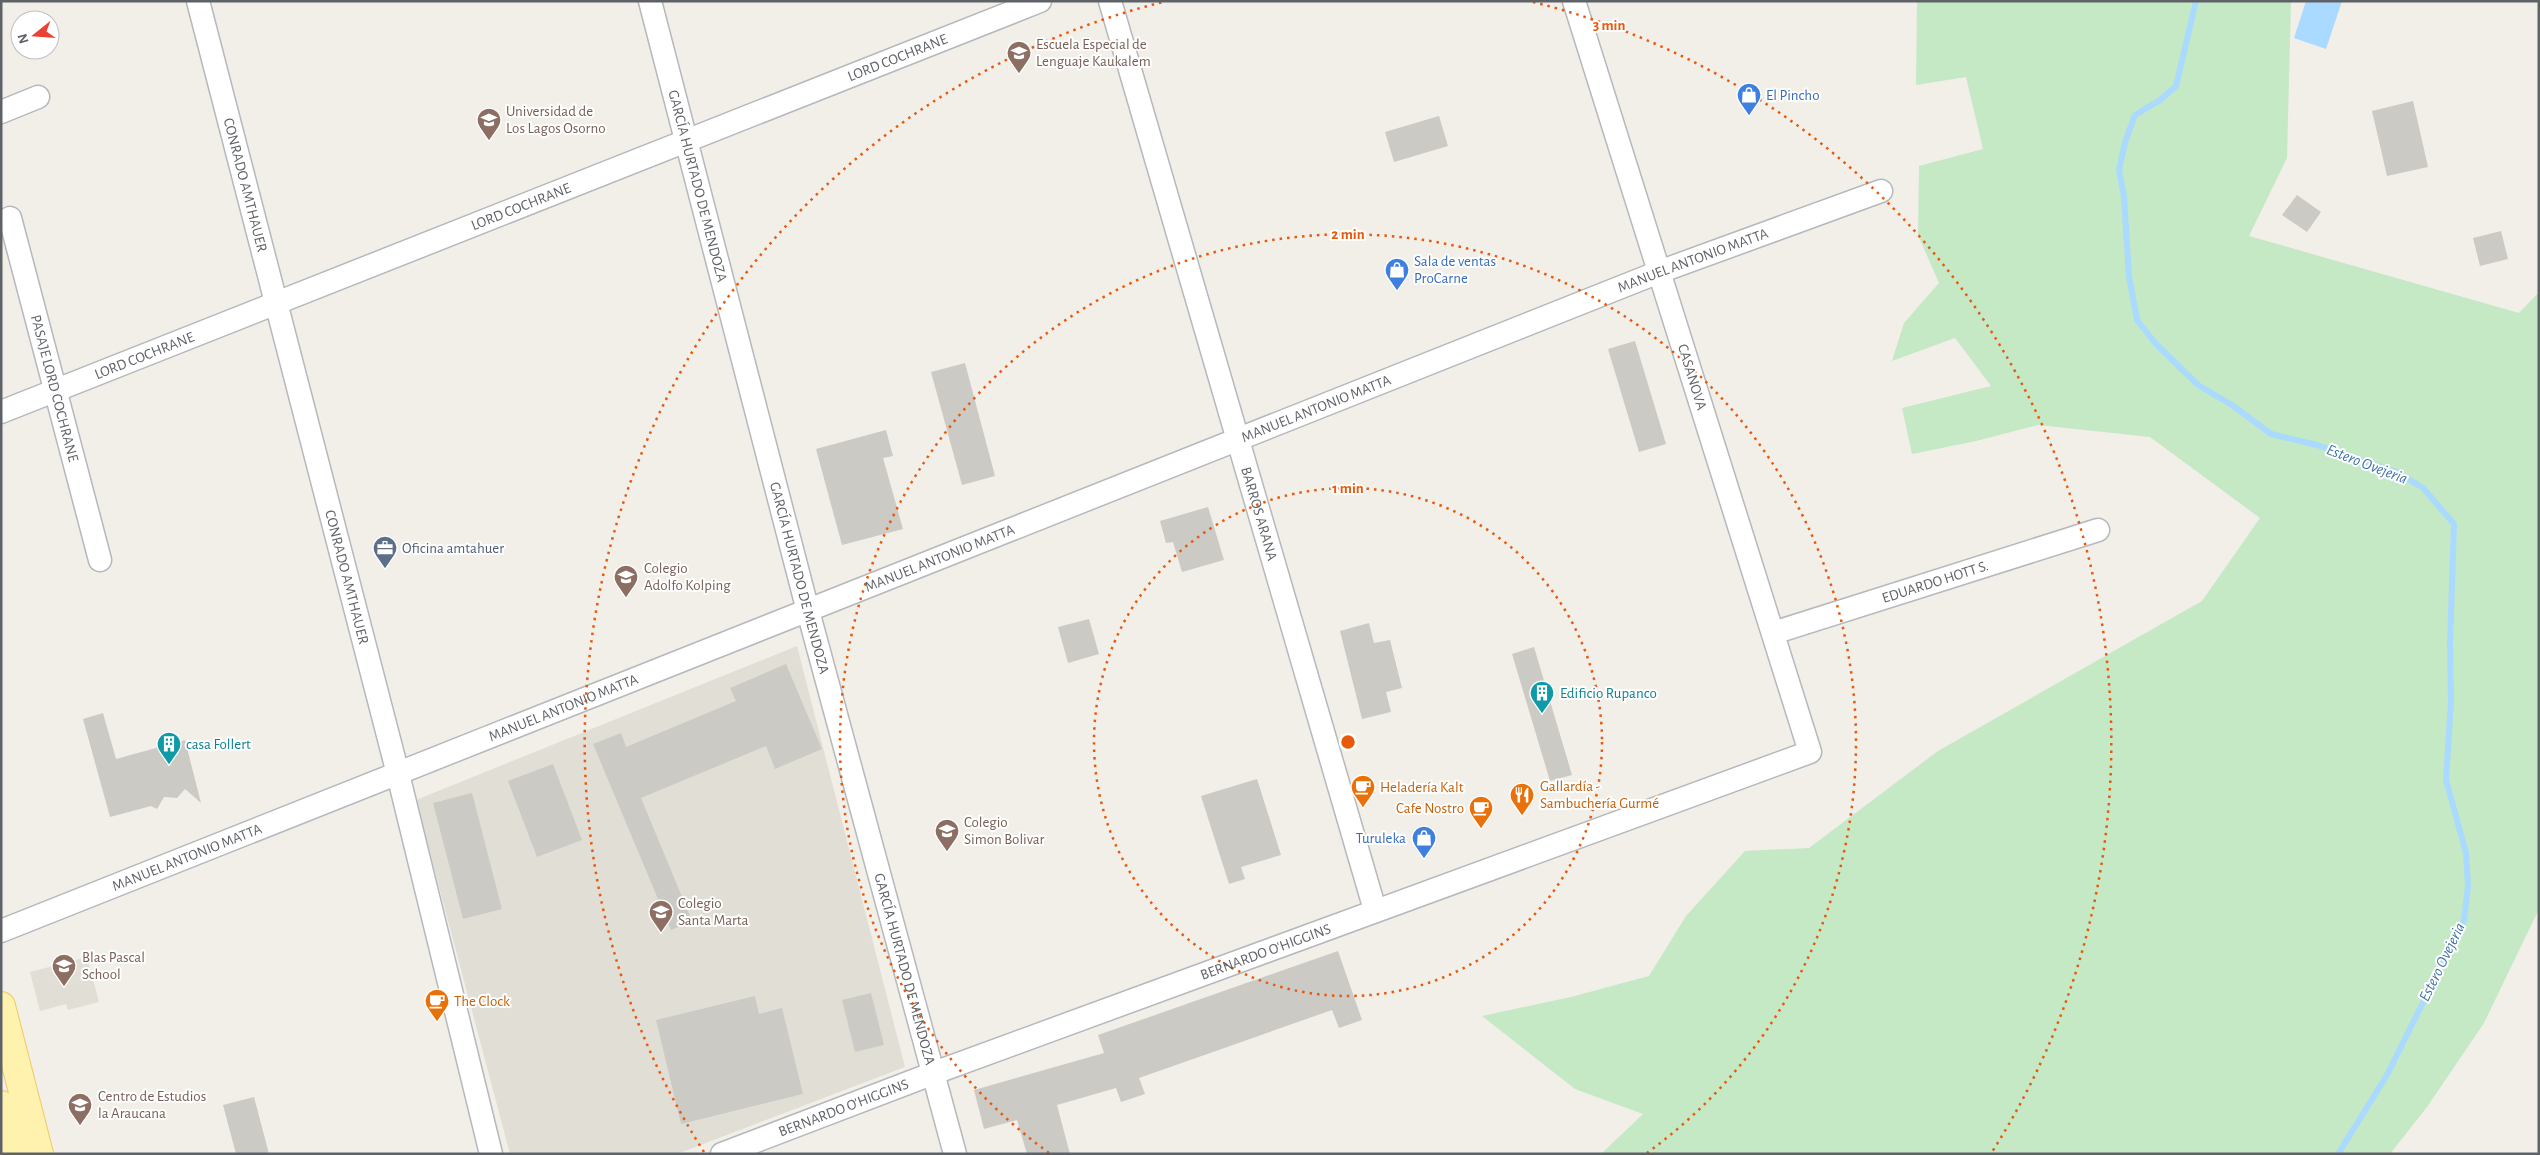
<svg xmlns="http://www.w3.org/2000/svg" width="2540" height="1155" font-family="'Alegreya Sans',sans-serif">
	<style>
		.education { fill: #e1ded6 }
		.green { fill: #c5e8c5 }
		.water { fill: #aadaff }
		.lines { fill: none; stroke-linecap: round; stroke-linejoin: round }
		.stream { stroke: #aadaff; stroke-width: 6 }
		.building { fill: #cccac5 }
		.street-casing { stroke: #b5b8bc; stroke-width: 25 }
		.primary-casing { stroke: #f2c960; stroke-width: 30 }
		.street { stroke: #fff; stroke-width: 22 }
		.primary { stroke: #fff2af; stroke-width: 28 }
		.ring { fill: none; stroke: #e8590c; stroke-width: 2.5; stroke-dasharray: 2.5 5 }
		.labels { text-anchor: middle; dominant-baseline: central; stroke-width: 4; stroke-linejoin: round; paint-order: stroke }
		.education-label { font-size: 15px; fill: #785e54; stroke: #fff; text-anchor: start }
		.street-label { font-size: 15px; fill: #5f6368; stroke: #fff }
		.shop-label { font-size: 15px; fill: #366cbe; stroke: #fff; text-anchor: start }
		.service-label { font-size: 15px; fill: #4e5e75; stroke: #fff; text-anchor: start }
		.culture-label { font-size: 15px; fill: #0d838f; stroke: #fff; text-anchor: start }
		.food-label { font-size: 15px; fill: #c56008; stroke: #fff; text-anchor: start }
		.water-label { font-size: 16px; font-style: italic; fill: #4174aa; stroke: #fff }
		.centre { fill: #e8590c; stroke: #fff; stroke-width: 2.5 }
		.ring-label { font-size: 15px; text-anchor: middle; font-weight: bold; fill: #e8590c; stroke: #fff; stroke-width: 4; stroke-linejoin: round; paint-order: stroke }
	</style>
	<rect width="100%" height="100%" fill="#f1efe8"/>
	<g class="education">
		<polygon points="797,646 905,1067 677,1154 510,1154 416,800"/>
		<polygon points="87,957 99,1002 68,1010 66,1004 40,1011 30,972"/>
	</g>
	<polygon class="green" points="1917,1 2291,1 2287,158 2249,236 2519,313 2539,292 2539,909 2484,1023 2427,1107 2390,1154 1601,1154 1643,1114 1575,1089 1482,1016 1571,997 1649,976 1686,916 1745,851 1809,848 1938,751 2202,601 2260,518 2150,437 2038,425 1976,441 1912,454 1902,408 1991,386 1955,338 1892,361 1904,323 1939,283 1918,235 1919,166 1983,149 1966,77 1916,85"/>
	<polygon class="water" points="2306,1 2342,1 2326,49 2294,38"/>
	<g class="lines">
		<polyline class="stream" points="2196,1 2176,86 2160,100 2135,115 2125,142 2119,170 2124,197 2129,276 2137,320 2156,344 2198,385 2232,405 2271,434 2317,445 2396,472 2423,488 2454,524 2450,644 2451,701 2446,780 2466,853 2468,886 2464,920 2387,1075 2338,1154"/>
	</g>
	<g class="building">
		<polygon points="2413,101 2428,167 2387,176 2372,111"/>
		<polygon points="1439,116 1448,146 1394,162 1385,132"/>
		<polygon points="2297,195 2321,212 2307,232 2282,215"/>
		<polygon points="2501,231 2508,259 2480,266 2473,238"/>
		<polygon points="1635,341 1666,444 1639,452 1608,349"/>
		<polygon points="965,363 995,476 962,485 931,372"/>
		<polygon points="886,430 893,456 883,458 903,529 842,545 816,449"/>
		<polygon points="1208,507 1224,560 1182,572 1173,542 1166,543 1160,521"/>
		<polygon points="1089,619 1099,654 1068,663 1058,627"/>
		<polygon points="1369,623 1374,643 1390,640 1402,688 1386,692 1391,712 1362,719 1340,631"/>
		<polygon points="1534,647 1572,775 1550,781 1512,654"/>
		<polygon points="786,664 822,749 775,769 766,746 641,798 692,921 671,930 593,744 621,733 626,747 736,701 730,688"/>
		<polygon points="103,713 116,759 185,740 201,803 185,789 177,798 164,797 157,809 151,806 110,817 83,719"/>
		<polygon points="553,764 582,840 537,857 508,781"/>
		<polygon points="1257,779 1281,855 1241,867 1245,879 1229,884 1201,796"/>
		<polygon points="472,793 502,909 463,919 433,803"/>
		<polygon points="1338,951 1362,1020 1339,1028 1332,1010 1139,1078 1145,1094 1121,1102 1116,1088 1057,1105 1070,1154 1027,1154 1017,1120 984,1129 974,1090 1104,1053 1098,1035"/>
		<polygon points="871,993 884,1045 855,1052 842,1000"/>
		<polygon points="755,996 759,1014 782,1008 803,1094 681,1124 656,1020"/>
		<polygon points="254,1097 269,1154 236,1154 223,1105"/>
	</g>
	<g class="lines">
		<defs>
			<g id="street">
				<path id="s1" d="M198 1 398 774 491 1154"/>
				<path id="s2" d="M650 1 808 611 955 1154"/>
				<path id="s3" d="M1110 1 1375 910"/>
				<polyline points="1,112 38,97"/>
				<path id="s4" d="M10 218 100 560"/>
				<path id="s5" d="M1 412 1040 1"/>
				<path id="s6" d="M1773 633 2098 530"/>
				<path id="s7" d="M1 931 1659 272 1881 191"/>
				<path id="s8" d="M722 1154 934 1073 1810 752 1574 1"/>
			</g>
			<g id="primary">
				<polyline points="1,1006 39,1154"/>
				<polyline points="1,1105 13,1154"/>
			</g>
		</defs>
		<use href="#street" class="street-casing"/>
		<use href="#primary" class="primary-casing"/>
		<use href="#street" class="street"/>
		<use href="#primary" class="primary"/>
	</g>
	<g class="ring">
		<circle cx="1348" cy="742" r="254"/>
		<path d="M1049 1153A508 508 0 1 1 1647 1153"/>
		<path d="M704 1152A763 763 0 0 1 1163 2M1533 2A763 763 0 0 1 1992 1152"/>
	</g>
	<defs>
		<symbol id="school-pin" viewBox="-11 -11 22 30"><path d="M0 17L-7.5 6A9.5 9.5 0 1 1 7.5 6Z" fill="#8d6e63" stroke="#fff"/><path d="M0-5L7-2L0 1L-7-2ZM-4 1L0 2.5L4 1V4Q0 6-4 4Z" fill="#fff"/></symbol>
		<symbol id="shop-pin" viewBox="-11 -11 22 30"><path d="M0 17L-7.5 6A9.5 9.5 0 1 1 7.5 6Z" fill="#3f7fe0" stroke="#fff"/><path d="M-5-2.5h2.3a2.7 3.5 0 0 1 5.4 0H5L5.5 6h-11ZM-1.5-2.5h3a1.5 2.3 0 0 0-3 0Z" fill="#fff"/></symbol>
		<symbol id="university-pin" viewBox="-11 -11 22 30"><path d="M0 17L-7.5 6A9.5 9.5 0 1 1 7.5 6Z" fill="#8d6e63" stroke="#fff"/><path d="M0-5L7-2L0 1L-7-2ZM-4 1L0 2.5L4 1V4Q0 6-4 4Z" fill="#fff"/></symbol>
		<symbol id="office-pin" viewBox="-11 -11 22 30"><path d="M0 17L-7.5 6A9.5 9.5 0 1 1 7.5 6Z" fill="#5c6f8a" stroke="#fff"/><path d="M-6-3h4V-5.5h4V-3h4V5H-6ZM-1-4.5V-3h2v-1.5ZM-6 0V1H6V0Z" fill="#fff"/></symbol>
		<symbol id="building-pin" viewBox="-11 -11 22 30"><path d="M0 17L-7.5 6A9.5 9.5 0 1 1 7.5 6Z" fill="#0f9aa8" stroke="#fff"/><path d="M-4-6H4V6H1V3H-1V6H-4ZM-2.5-4.3h1.7v1.8h-1.7ZM.8-4.3h1.7v1.8H.8ZM-2.5-1h1.7V.8h-1.7ZM.8-1h1.7V.8H.8Z" fill="#fff"/></symbol>
		<symbol id="cafe-pin" viewBox="-11 -11 22 30"><path d="M0 17L-7.5 6A9.5 9.5 0 1 1 7.5 6Z" fill="#e8710a" stroke="#fff"/><path d="M-5.5-4.5H6V0H3Q3 3.5 0 3.5H-2.5Q-5.5 3.5-5.5 0ZM3-3.2v2h1.7v-2ZM-6 4.5H4V6H-6Z" fill="#fff"/></symbol>
		<symbol id="restaurant-pin" viewBox="-11 -11 22 30"><path d="M0 17L-7.5 6A9.5 9.5 0 1 1 7.5 6Z" fill="#e8710a" stroke="#fff"/><path d="M-5-6h1v4h1v-4h1v4h1v-4h1v5L-1.5 .5V6h-2V.5L-5-1ZM5-6V6H3V1.5H1.5Q1.5-4 5-6Z" fill="#fff"/></symbol>
	</defs>
	<g fill-rule="evenodd">
		<use href="#school-pin" x="1005" y="39" width="28" height="38"/>
		<use href="#shop-pin" x="1735" y="81" width="28" height="38"/>
		<use href="#university-pin" x="475" y="106" width="28" height="38"/>
		<use href="#shop-pin" x="1383" y="256" width="28" height="38"/>
		<use href="#office-pin" x="371" y="534" width="28" height="38"/>
		<use href="#school-pin" x="612" y="563" width="28" height="38"/>
		<use href="#building-pin" x="1528" y="679" width="28" height="38"/>
		<use href="#building-pin" x="155" y="730" width="28" height="38"/>
		<use href="#cafe-pin" x="1349" y="773" width="28" height="38"/>
		<use href="#restaurant-pin" x="1508" y="781" width="28" height="38"/>
		<use href="#cafe-pin" x="1467" y="794" width="28" height="38"/>
		<use href="#school-pin" x="933" y="817" width="28" height="38"/>
		<use href="#shop-pin" x="1410" y="824" width="28" height="38"/>
		<use href="#school-pin" x="647" y="898" width="28" height="38"/>
		<use href="#school-pin" x="50" y="952" width="28" height="38"/>
		<use href="#cafe-pin" x="423" y="987" width="28" height="38"/>
		<use href="#school-pin" x="66" y="1091" width="28" height="38"/>
	</g>
	<g class="labels">
		<g class="education-label">
			<text x="1036" y="44">Escuela Especial de<tspan x="1036" dy="17">Lenguaje Kaukalem</tspan></text>
			<text x="506" y="111">Universidad de<tspan x="506" dy="17">Los Lagos Osorno</tspan></text>
			<text x="644" y="568">Colegio<tspan x="644" dy="17">Adolfo Kolping</tspan></text>
			<text x="964" y="822">Colegio<tspan x="964" dy="17">Simon Bolivar</tspan></text>
			<text x="678" y="903">Colegio<tspan x="678" dy="17">Santa Marta</tspan></text>
			<text x="82" y="957">Blas Pascal<tspan x="82" dy="17">School</tspan></text>
			<text x="98" y="1096">Centro de Estudios<tspan x="98" dy="17">la Araucana</tspan></text>
		</g>
		<g class="street-label">
			<text stroke="none"><textPath href="#s5" startOffset="964">LORD COCHRANE</textPath></text>
			<text stroke="none"><textPath href="#s1" startOffset="190">CONRADO AMTHAUER</textPath></text>
			<text stroke="none"><textPath href="#s2" startOffset="191">GARCÍA HURTADO DE MENDOZA</textPath></text>
			<text stroke="none"><textPath href="#s5" startOffset="559">LORD COCHRANE</textPath></text>
			<text stroke="none"><textPath href="#s7" startOffset="1820">MANUEL ANTONIO MATTA</textPath></text>
			<text stroke="none"><textPath href="#s5" startOffset="154">LORD COCHRANE</textPath></text>
			<text transform="translate(1692 377) rotate(73)">CASANOVA</text>
			<text stroke="none"><textPath href="#s4" startOffset="176">PASAJE LORD COCHRANE</textPath></text>
			<text stroke="none"><textPath href="#s7" startOffset="1415">MANUEL ANTONIO MATTA</textPath></text>
			<text stroke="none"><textPath href="#s3" startOffset="534">BARROS ARANA</textPath></text>
			<text stroke="none"><textPath href="#s7" startOffset="1010">MANUEL ANTONIO MATTA</textPath></text>
			<text stroke="none"><textPath href="#s1" startOffset="595">CONRADO AMTHAUER</textPath></text>
			<text stroke="none"><textPath href="#s2" startOffset="596">GARCÍA HURTADO DE MENDOZA</textPath></text>
			<text stroke="none"><textPath href="#s6" startOffset="170">EDUARDO HOTT S.</textPath></text>
			<text stroke="none"><textPath href="#s7" startOffset="605">MANUEL ANTONIO MATTA</textPath></text>
			<text stroke="none"><textPath href="#s7" startOffset="200">MANUEL ANTONIO MATTA</textPath></text>
			<text stroke="none"><textPath href="#s8" startOffset="580">BERNARDO O'HIGGINS</textPath></text>
			<text stroke="none"><textPath href="#s2" startOffset="1001">GARCÍA HURTADO DE MENDOZA</textPath></text>
			<text stroke="none"><textPath href="#s8" startOffset="130">BERNARDO O'HIGGINS</textPath></text>
		</g>
		<g class="shop-label">
			<text x="1766" y="95">El Pincho</text>
			<text x="1414" y="261">Sala de ventas<tspan x="1414" dy="17">ProCarne</tspan></text>
			<text x="1406" y="838" text-anchor="end">Turuleka</text>
		</g>
		<g class="service-label">
			<text x="402" y="548">Oficina amtahuer</text>
		</g>
		<g class="culture-label">
			<text x="1560" y="693">Edificio Rupanco</text>
			<text x="186" y="744">casa Follert</text>
		</g>
		<g class="food-label">
			<text x="1540" y="786">Gallardía -<tspan x="1540" dy="17">Sambuchería Gurmé</tspan></text>
			<text x="1380" y="787">Heladería Kalt</text>
			<text x="1464" y="808" text-anchor="end">Cafe Nostro</text>
			<text x="454" y="1001">The Clock</text>
		</g>
		<g class="water-label">
			<text transform="translate(2367 464) rotate(21)">Estero Ovejeria</text>
			<text transform="translate(2442 962) rotate(-64)">Estero Ovejeria</text>
		</g>
	</g>
	<circle cx="1348" cy="742" r="8" class="centre"/>
	<g class="ring-label">
		<text x="1609" y="30">3 min</text>
		<text x="1348" y="239">2 min</text>
		<text x="1348" y="493">1 min</text>
	</g>
	<rect width="2540" height="1155" fill="none" stroke="#5f6368" stroke-width="5"/>
	<g transform="translate(35 35) rotate(253)"><circle r="24" fill="#ffffff" stroke="#bfc1c3"/>
	<path d="M0-4L9 19L0 12L-9 19Z" fill="#ea4335"/>
	<text y="-8" font-size="14" font-weight="bold" text-anchor="middle" fill="#5f6368">N</text>
	</g>
</svg>
